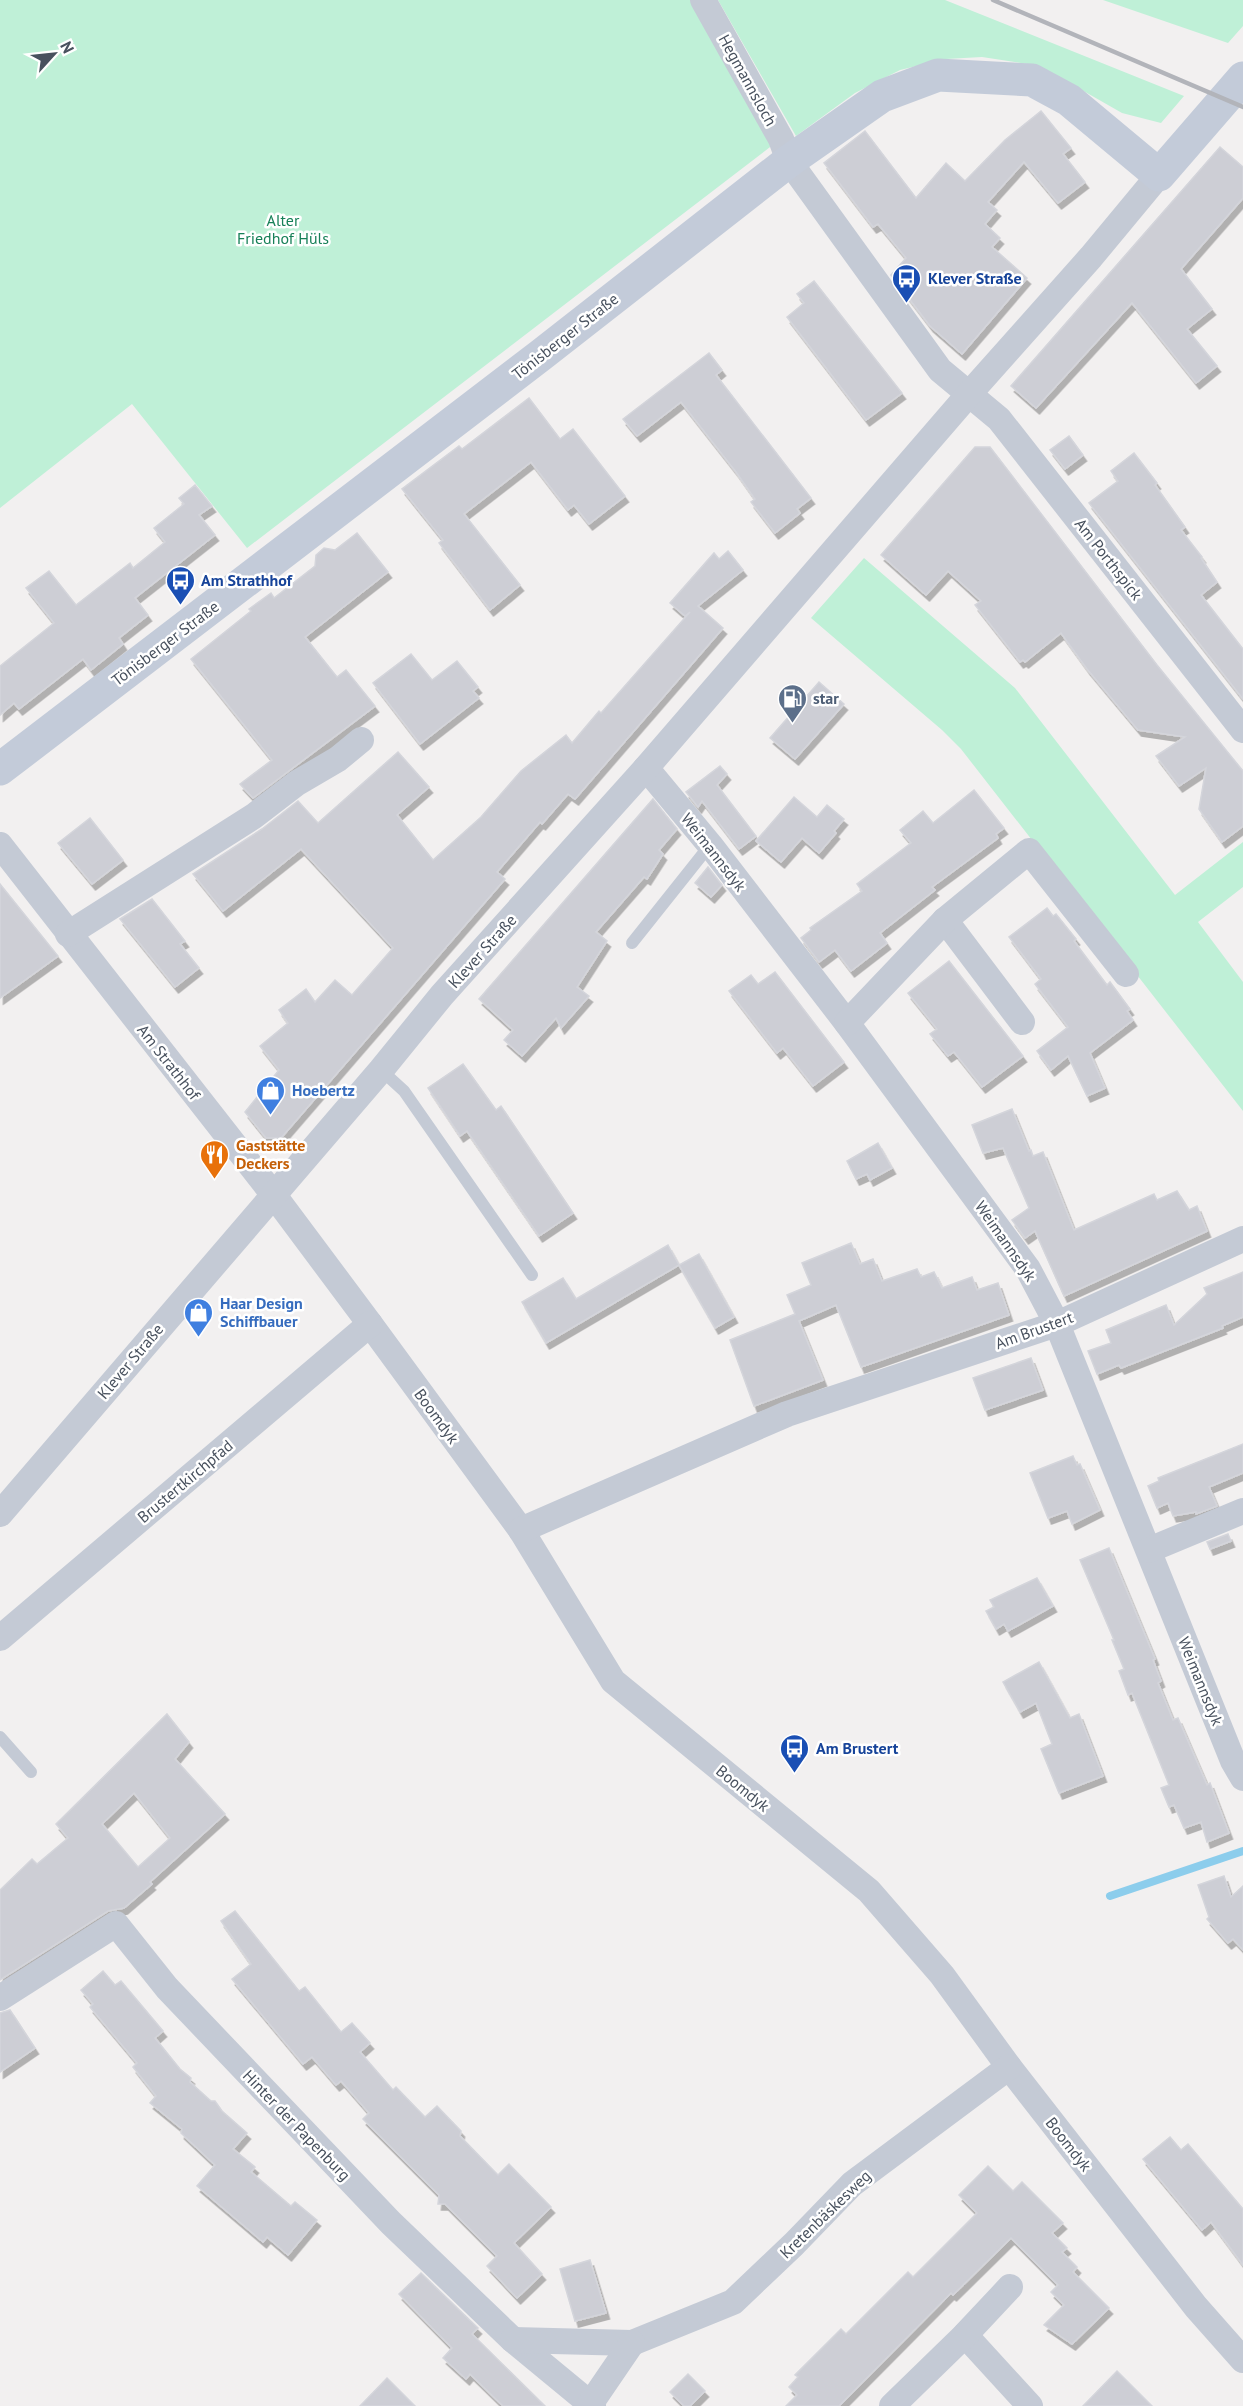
<svg xmlns="http://www.w3.org/2000/svg" width="1243" height="2406" font-family="'PT Sans',sans-serif">
	<style>
		.green { fill: #bff0d7 }
		.lines { fill: none; stroke-linecap: round; stroke-linejoin: round }
		.stream { stroke: #8ccdec; stroke-width: 8 }
		.building { fill: #cdced5; stroke: #d4d5db; stroke-width: 1.5; fill-rule: evenodd; filter: url(#shadow) }
		.lane { stroke: #c4cad5; stroke-width: 12 }
		.street { stroke: #c4cad5; stroke-width: 26 }
		.secondary { stroke: #c3cbd9; stroke-width: 33 }
		.rail { stroke: #b2b4ba; stroke-width: 4.5 }
		.labels { text-anchor: middle; dominant-baseline: central; stroke-width: 5; stroke-linejoin: round; paint-order: stroke }
		.street-label { font-size: 16px; fill: #48515e; stroke: #fff }
		.park-label { font-size: 16px; fill: #178058; stroke: #fff }
		.transit-label { font-size: 16px; font-weight: bold; fill: #164399; stroke: #fff; text-anchor: start }
		.service-label { font-size: 16px; font-weight: bold; fill: #4e5e75; stroke: #fff; text-anchor: start }
		.shop-label { font-size: 16px; font-weight: bold; fill: #366cbe; stroke: #fff; text-anchor: start }
		.food-label { font-size: 16px; font-weight: bold; fill: #c56008; stroke: #fff; text-anchor: start }
	</style>
	<defs>
		<filter id="shadow"><feDropShadow dx="3.5" dy="6" stdDeviation="0" flood-color="#0004"/></filter>
	</defs>
	<rect width="100%" height="100%" fill="#f2f0f0"/>
	<g class="green">
		<polygon points="0,0 692,0 774,144 247,548 132,404 0,508"/>
		<polygon points="718,0 945,0 1184,96 1161,123 1122,113 1066,81 1028,64 982,57 946,59 900,70 855,93 796,136"/>
		<polygon points="1103,0 1243,0 1243,26 1228,43"/>
		<polygon points="864,558 1015,688 1175,895 1243,842 1243,887 1198,922 1243,982 1243,1111 961,749 942,730 811,618"/>
	</g>
	<g class="lines">
		<polyline class="stream" points="1110,1896 1243,1851"/>
	</g>
	<g class="building">
		<polygon points="1041,111 1071,148 1063,154 1085,182 1058,203 1024,162 988,202 997,210 985,224 1000,238 992,247 1027,278 962,354 930,326 891,275 906,258 878,224 873,227 824,163 865,131 916,198 946,163 965,181 1005,140"/>
		<polygon points="1220,147 1243,167 1243,198 1181,269 1212,309 1187,329 1217,366 1196,383 1132,303 1036,408 1011,386"/>
		<polygon points="814,281 902,393 866,420 787,317 804,303 797,294"/>
		<polygon points="709,353 722,370 716,375 811,498 797,509 800,513 775,533 751,502 755,499 736,472 681,402 637,436 623,419"/>
		<polygon points="529,398 560,439 573,429 625,496 589,524 574,505 568,510 531,462 464,514 520,585 490,610 439,543 443,540 402,489 459,446 462,449"/>
		<polygon points="1069,436 1083,455 1065,469 1050,450"/>
		<polygon points="975,447 990,447 1157,665 1243,771 1243,826 1222,842 1199,809 1206,768 1179,786 1156,756 1185,737 1138,730 1087,669 1061,633 1025,662 1023,660 1020,662 975,605 981,601 948,571 926,595 881,555"/>
		<polygon points="1134,453 1157,483 1155,485 1185,527 1181,530 1202,557 1201,558 1217,582 1201,595 1243,649 1243,699 1089,503 1118,481 1111,471"/>
		<polygon points="195,485 212,506 199,515 215,535 135,598 148,615 119,638 123,644 91,670 83,659 19,709 14,703 0,715 0,666 54,623 26,588 49,571 76,605 130,563 133,568 165,542 154,528 184,504 179,498"/>
		<polygon points="357,533 388,572 305,637 337,677 346,670 375,706 253,798 240,784 272,760 191,659 251,611 249,609 271,593 274,598 315,566 316,555 324,548 335,550"/>
		<polygon points="728,551 743,570 698,606 723,628 575,799 568,794 542,824 540,822 497,872 505,879 281,1138 266,1138 245,1112 279,1070 260,1046 288,1023 279,1010 306,989 315,1002 335,980 352,995 393,948 301,849 223,911 193,874 262,829 298,801 318,823 398,752 429,787 397,815 433,860 481,817 521,771 566,735 572,743 599,711 601,713 690,612 685,616 670,603 714,553 719,559"/>
		<polygon points="411,654 432,680 457,661 478,687 473,691 479,698 420,744 373,683"/>
		<polygon points="819,682 844,704 795,759 770,738"/>
		<polygon points="720,766 727,774 717,785 756,836 739,849 702,801 698,807 686,792"/>
		<polygon points="974,790 1004,828 996,834 998,838 932,887 935,890 880,933 887,943 851,971 835,950 819,962 801,938 811,930 810,928 862,891 857,884 911,843 900,830 923,811 933,823"/>
		<polygon points="794,797 817,817 827,805 844,819 834,831 836,833 819,853 802,838 781,862 756,841"/>
		<polygon points="653,799 677,829 659,850 663,854 647,879 644,877 596,932 607,941 577,987 589,996 561,1028 556,1018 522,1056 504,1040 513,1030 479,999"/>
		<polygon points="90,818 123,860 92,884 58,843"/>
		<polygon points="708,867 722,885 711,897 695,883"/>
		<polygon points="0,884 58,956 0,998"/>
		<polygon points="152,899 185,941 180,944 199,968 175,987 120,919"/>
		<polygon points="1047,908 1053,916 1056,914 1076,939 1074,941 1107,985 1110,982 1130,1009 1127,1011 1133,1020 1090,1053 1105,1088 1087,1096 1068,1056 1051,1070 1037,1051 1068,1027 1035,984 1041,979 1009,937"/>
		<polygon points="949,961 1023,1056 982,1087 954,1052 948,1056 930,1034 937,1029 908,993"/>
		<polygon points="775,972 844,1062 813,1086 783,1048 777,1053 729,991 751,975 758,984"/>
		<polygon points="463,1064 496,1110 501,1106 573,1213 539,1236 467,1131 460,1136 428,1088"/>
		<polygon points="1012,1109 1029,1151 1031,1150 1033,1156 1043,1152 1074,1230 1154,1194 1157,1200 1177,1191 1189,1210 1197,1206 1207,1231 1064,1296 1035,1231 1025,1238 1012,1220 1029,1208 1003,1148 983,1153 972,1125"/>
		<polygon points="878,1143 892,1168 870,1180 867,1174 856,1179 847,1161"/>
		<polygon points="851,1243 860,1264 873,1259 882,1281 917,1269 921,1277 934,1272 942,1288 972,1277 977,1290 998,1283 1009,1315 861,1367 836,1305 799,1321 823,1380 754,1406 730,1340 795,1314 787,1295 811,1285 802,1263"/>
		<polygon points="668,1245 679,1265 546,1343 522,1302 563,1278 576,1299"/>
		<polygon points="699,1254 734,1317 715,1328 679,1265"/>
		<polygon points="1243,1272 1243,1317 1222,1326 1223,1328 1121,1368 1119,1365 1097,1374 1088,1351 1111,1343 1106,1330 1166,1305 1174,1325 1207,1294 1204,1288"/>
		<polygon points="1031,1358 1043,1390 985,1410 973,1378"/>
		<polygon points="1243,1444 1243,1473 1209,1487 1217,1506 1196,1514 1196,1512 1173,1516 1168,1503 1157,1508 1148,1486 1159,1481 1158,1478"/>
		<polygon points="1073,1456 1077,1465 1080,1464 1100,1510 1072,1524 1067,1511 1048,1518 1030,1473"/>
		<polygon points="1228,1534 1231,1541 1210,1549 1207,1542"/>
		<polygon points="1109,1548 1155,1659 1153,1660 1161,1681 1158,1683 1173,1720 1178,1718 1207,1785 1210,1783 1229,1833 1207,1842 1201,1822 1184,1828 1174,1805 1169,1807 1161,1788 1169,1785 1132,1693 1128,1695 1119,1671 1124,1669 1112,1640 1114,1640 1080,1560"/>
		<polygon points="1037,1578 1053,1606 1008,1631 1004,1624 996,1629 986,1611 994,1607 990,1600"/>
		<polygon points="1039,1662 1070,1718 1079,1714 1103,1776 1059,1793 1041,1749 1052,1744 1036,1703 1020,1712 1003,1682"/>
		<path d="M167 1714 189 1742 175 1759 225 1814 150 1882 152 1884 124 1908 108 1911 0 1980V1890L32 1859 37 1864 68 1838 56 1824ZM134 1793 170 1838 138 1867 102 1824Z"/>
		<polygon points="1224,1876 1231,1897 1243,1886 1243,1950 1233,1939 1228,1943 1207,1919 1209,1917 1198,1885"/>
		<polygon points="235,1911 299,1991 305,1987 341,2032 352,2023 370,2043 360,2052 393,2090 396,2087 425,2117 437,2106 461,2131 460,2136 498,2175 509,2164 551,2207 514,2243 542,2274 517,2298 487,2266 497,2256 445,2204 438,2204 439,2195 363,2119 369,2113 341,2081 336,2085 312,2057 303,2064 232,1979 251,1964 221,1921"/>
		<polygon points="103,1971 115,1985 121,1981 163,2031 155,2038 180,2069 191,2078 190,2082 211,2101 215,2101 222,2111 247,2133 233,2149 255,2167 251,2172 291,2206 295,2202 317,2220 288,2255 267,2237 263,2242 197,2186 215,2165 181,2133 182,2129 150,2103 156,2096 133,2067 137,2063 90,2007 93,2004 81,1990"/>
		<polygon points="10,2010 35,2048 0,2072 0,2013"/>
		<polygon points="1170,2137 1181,2150 1188,2144 1243,2209 1243,2265 1211,2222 1202,2230 1143,2159"/>
		<polygon points="988,2166 1013,2191 1022,2182 1063,2223 1052,2233 1067,2248 1062,2252 1077,2267 1073,2272 1109,2308 1072,2344 1044,2325 1064,2305 1051,2292 1058,2285 1011,2238 953,2295 951,2293 839,2406 786,2406 797,2395 789,2387 798,2377 795,2375 841,2329 846,2334 908,2272 913,2277 977,2213 959,2195"/>
		<polygon points="590,2260 606,2313 575,2321 560,2269"/>
		<polygon points="421,2273 478,2328 472,2334 545,2406 503,2406 470,2374 466,2379 443,2358 452,2348 399,2294"/>
		<polygon points="1117,2371 1152,2406 1083,2406"/>
		<polygon points="688,2374 705,2391 690,2406 684,2406 670,2392"/>
		<polygon points="387,2378 415,2406 360,2406"/>
	</g>
	<g class="lines">
		<g class="lane">
			<polyline points="632,943 710,845"/>
			<polyline points="381,1070 404,1091 532,1275"/>
			<polyline points="0,1737 31,1772"/>
		</g>
		<g class="street">
			<polyline points="703,0 781,139 789,161 940,370 999,419 1243,730"/>
			<polyline points="646,768 710,845 847,1023 1028,1269 1057,1324 1233,1761 1243,1778"/>
			<polyline points="0,845 273,1194 370,1324 521,1530 613,1681 869,1891 942,1975 1009,2067 1196,2307 1243,2360"/>
			<polyline points="945,920 1022,1022"/>
			<polyline points="68,934 254,816 297,783 338,759 361,740"/>
			<polyline points="847,1023 945,920 1029,851 1126,974"/>
			<polyline points="0,1514 381,1070 442,995 646,768 969,394 1091,257 1159,175"/>
			<polyline points="521,1530 787,1414 1057,1324 1243,1239"/>
			<polyline points="1149,1550 1243,1511"/>
			<polyline points="0,1638 370,1324"/>
			<polyline points="0,1998 116,1924 167,1988 391,2223 513,2340 593,2406"/>
			<polyline points="965,2335 1030,2406"/>
			<polyline points="513,2340 632,2343 733,2302 794,2244 852,2184 1009,2067"/>
			<polyline points="589,2406 632,2343"/>
			<polyline points="892,2406 965,2335 1010,2287"/>
		</g>
		<polyline class="secondary" points="0,769 541,355 789,161 882,96 938,75 1032,80 1069,100 1159,175 1243,78"/>
		<polyline class="rail" points="993,0 1243,107"/>
	</g>
	<defs>
		<symbol id="bus-pin" viewBox="-11 -11 22 30"><path d="M0 17L-7.5 6A9.5 9.5 0 1 1 7.5 6Z" fill="#1a4fb4" stroke="#fff"/><path d="M-5-6H5V4H4V6H2V4H-2V6H-4V4H-5ZM-3.5-4V0h7V-4ZM-3.5 1.2v1.5H-2V1.2ZM2 1.2v1.5H3.5V1.2Z" fill="#fff"/></symbol>
		<symbol id="fuel-pin" viewBox="-11 -11 22 30"><path d="M0 17L-7.5 6A9.5 9.5 0 1 1 7.5 6Z" fill="#5c6f8a" stroke="#fff"/><path d="M-5.5-6h7V0h2V4h1.3V-2.5L3-4.5l.8-.8L6-3V5H2.5V1h-1V6h-7ZM-4.2-4.7v3.2H.2V-4.7Z" fill="#fff"/></symbol>
		<symbol id="shop-pin" viewBox="-11 -11 22 30"><path d="M0 17L-7.5 6A9.5 9.5 0 1 1 7.5 6Z" fill="#3f7fe0" stroke="#fff"/><path d="M-5-2.5h2.3a2.7 3.5 0 0 1 5.4 0H5L5.5 6h-11ZM-1.5-2.5h3a1.5 2.3 0 0 0-3 0Z" fill="#fff"/></symbol>
		<symbol id="restaurant-pin" viewBox="-11 -11 22 30"><path d="M0 17L-7.5 6A9.5 9.5 0 1 1 7.5 6Z" fill="#e8710a" stroke="#fff"/><path d="M-5-6h1v4h1v-4h1v4h1v-4h1v5L-1.5 .5V6h-2V.5L-5-1ZM5-6V6H3V1.5H1.5Q1.5-4 5-6Z" fill="#fff"/></symbol>
	</defs>
	<g fill-rule="evenodd">
		<use href="#bus-pin" x="890" y="262" width="33" height="45"/>
		<use href="#bus-pin" x="164" y="564" width="33" height="45"/>
		<use href="#fuel-pin" x="776" y="682" width="33" height="45"/>
		<use href="#shop-pin" x="254" y="1074" width="33" height="45"/>
		<use href="#restaurant-pin" x="198" y="1138" width="33" height="45"/>
		<use href="#shop-pin" x="182" y="1296" width="33" height="45"/>
		<use href="#bus-pin" x="778" y="1732" width="33" height="45"/>
	</g>
	<g class="labels">
		<g class="street-label">
			<text transform="translate(748 80) rotate(61)">Hegmannsloch</text>
			<text transform="translate(565 336) rotate(-38)">Tönisberger Straße</text>
			<text transform="translate(1109 559) rotate(52)">Am Porthspick</text>
			<text transform="translate(165 643) rotate(-37)">Tönisberger Straße</text>
			<text transform="translate(714 852) rotate(52)">Weimannsdyk</text>
			<text transform="translate(482 951) rotate(-48)">Klever Straße</text>
			<text transform="translate(169 1062) rotate(52)">Am Strathhof</text>
			<text transform="translate(1006 1241) rotate(55)">Weimannsdyk</text>
			<text transform="translate(1034 1330) rotate(-20)">Am Brustert</text>
			<text transform="translate(130 1361) rotate(-50)">Klever Straße</text>
			<text transform="translate(437 1416) rotate(54)">Boomdyk</text>
			<text transform="translate(185 1481) rotate(-40)">Brustertkirchpfad</text>
			<text transform="translate(1201 1681) rotate(68)">Weimannsdyk</text>
			<text transform="translate(743 1788) rotate(39)">Boomdyk</text>
			<text transform="translate(297 2125) rotate(46)">Hinter der Papenburg</text>
			<text transform="translate(1069 2144) rotate(52)">Boomdyk</text>
			<text transform="translate(825 2214) rotate(-44)">Kretenbäskesweg</text>
		</g>
		<g class="park-label">
			<text x="283" y="220">Alter<tspan x="283" dy="18">Friedhof Hüls</tspan></text>
		</g>
		<g class="transit-label">
			<text x="928" y="278">Klever Straße</text>
			<text x="201" y="580">Am Strathhof</text>
			<text x="816" y="1748">Am Brustert</text>
		</g>
		<g class="service-label">
			<text x="813" y="698">star</text>
		</g>
		<g class="shop-label">
			<text x="292" y="1090">Hoebertz</text>
			<text x="220" y="1303">Haar Design<tspan x="220" dy="18">Schiffbauer</tspan></text>
		</g>
		<g class="food-label">
			<text x="236" y="1145">Gaststätte<tspan x="236" dy="18">Deckers</tspan></text>
		</g>
	</g>
	<g transform="translate(54 54) rotate(63)" stroke="#ffffff" stroke-width="4.5" paint-order="stroke">
	<path d="M0-4.5L10 22L0 15L-10 22Z" fill="#48515e"/>
	<text y="-9" font-size="16" font-weight="bold" text-anchor="middle" fill="#48515e">N</text>
	</g>
</svg>
